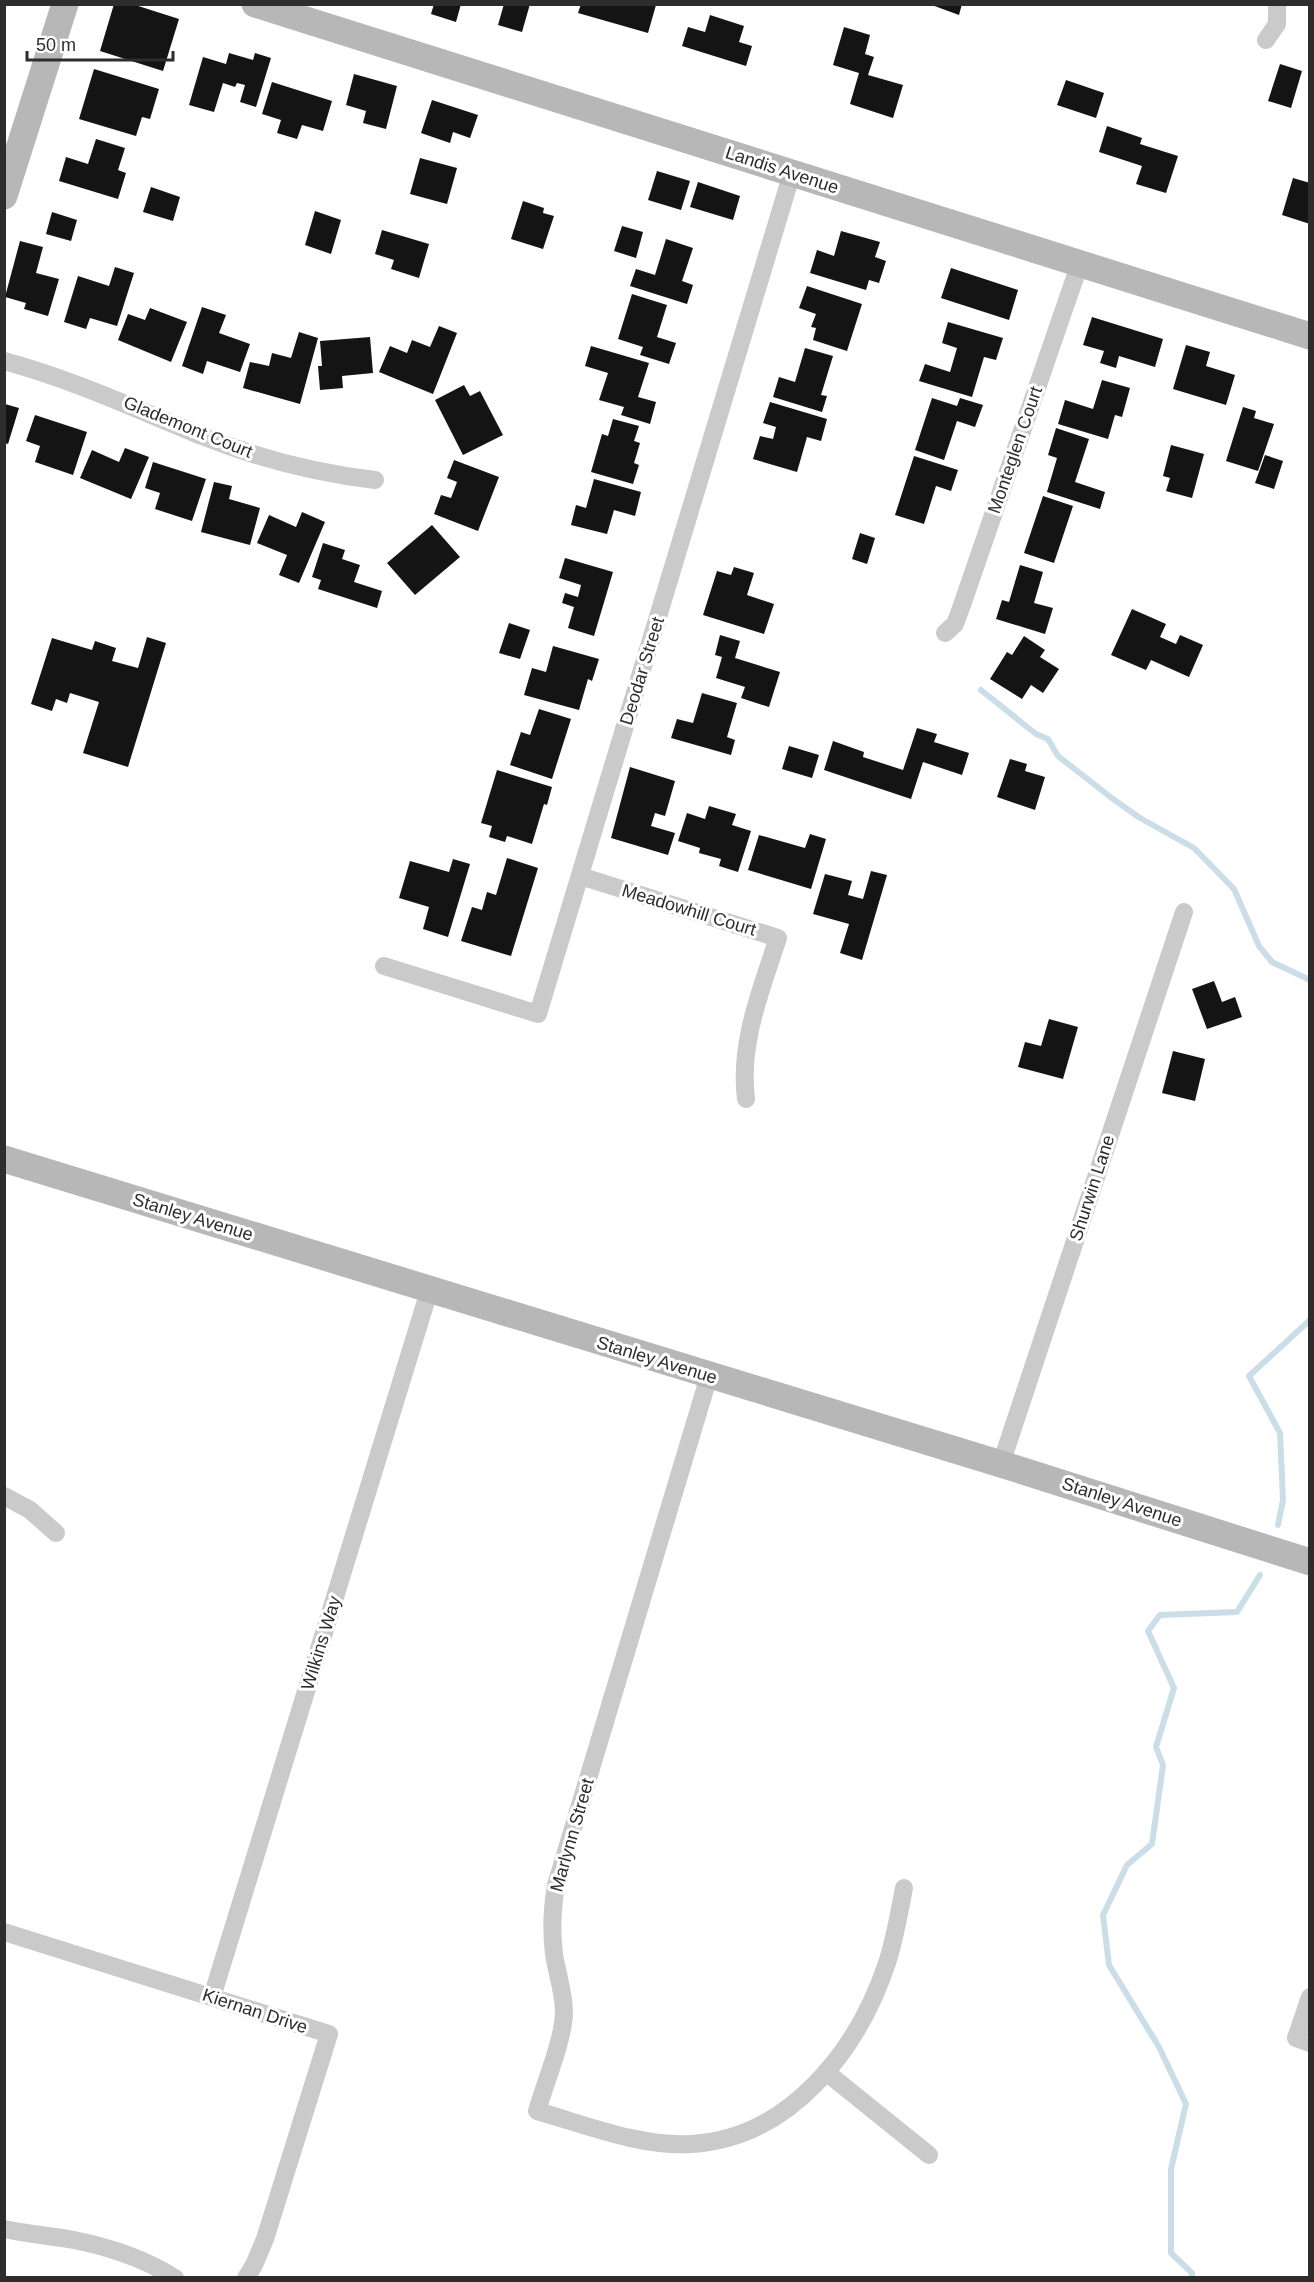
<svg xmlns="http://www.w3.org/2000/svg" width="1314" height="2282" font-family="Helvetica,sans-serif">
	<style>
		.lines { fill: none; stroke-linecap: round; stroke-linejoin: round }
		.stream { stroke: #cbdde7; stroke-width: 6 }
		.building { fill: #141414 }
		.street { stroke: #cacaca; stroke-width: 18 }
		.secondary { stroke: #b7b7b7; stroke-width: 27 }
		.labels { text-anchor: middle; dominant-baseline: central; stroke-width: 6; stroke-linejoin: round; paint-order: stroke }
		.street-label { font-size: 18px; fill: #2d2d2d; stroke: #fff }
	</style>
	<rect width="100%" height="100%" fill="#fff"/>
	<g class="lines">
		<g class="stream">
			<polyline points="981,690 1036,734 1048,739 1058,756 1113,799 1140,818 1194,848 1234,889 1259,946 1272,962 1310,980"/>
			<polyline points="1278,1525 1283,1500 1280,1433 1249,1376 1310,1320"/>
			<polyline points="1192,2278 1192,2273 1171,2253 1171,2169 1186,2104 1159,2047 1109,1965 1103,1915 1127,1865 1152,1844 1163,1765 1156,1747 1174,1688 1148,1631 1160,1615 1237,1612 1260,1575"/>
		</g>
	</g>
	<g class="building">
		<polygon points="114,4 132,4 179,19 163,71 100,51"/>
		<polygon points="434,4 461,4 456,22 431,14"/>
		<polygon points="504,4 530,4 522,32 498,25"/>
		<polygon points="581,4 653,4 656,5 648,33 578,13"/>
		<polygon points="929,4 962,4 959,15"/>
		<polygon points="710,15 744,26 739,42 752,46 746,66 682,46 688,27 705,32"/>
		<polygon points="844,27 870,35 865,54 874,57 868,75 903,85 893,118 850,104 859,73 833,65"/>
		<polygon points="229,53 253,60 255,53 271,58 256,107 240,102 245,85 237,83 235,87 223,83 214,112 189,105 203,57 226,64"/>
		<polygon points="1280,64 1302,71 1291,108 1268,101"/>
		<polygon points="94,69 159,89 150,119 142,117 136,136 79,119"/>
		<polygon points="354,74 397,86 386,129 363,123 366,111 346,105"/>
		<polygon points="1066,80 1104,93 1096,118 1057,105"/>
		<polygon points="272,82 332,101 323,131 302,125 297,139 277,133 281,120 262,114"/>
		<polygon points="432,100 478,115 470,138 453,132 450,143 421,133"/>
		<polygon points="1107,126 1142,138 1140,144 1178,156 1166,193 1136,184 1142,166 1099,152"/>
		<polygon points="96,139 125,148 118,170 126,173 118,199 59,181 66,157 88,164"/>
		<polygon points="420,158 457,168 447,204 410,194"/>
		<polygon points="657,171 690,181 681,210 648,200"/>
		<polygon points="1293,178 1310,183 1310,224 1282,215"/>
		<polygon points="698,182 740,196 733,220 690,207"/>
		<polygon points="151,187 180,197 173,221 143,212"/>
		<polygon points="523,201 544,208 543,213 554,216 543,249 511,239"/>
		<polygon points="315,211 341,220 331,254 305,245"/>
		<polygon points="52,212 77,220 71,241 46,234"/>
		<polygon points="622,226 643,232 636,258 614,251"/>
		<polygon points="382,230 429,244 419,278 391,269 394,260 375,254"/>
		<polygon points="841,231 880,242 875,257 886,261 879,283 869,280 866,290 810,273 817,250 834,256"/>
		<polygon points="666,239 693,248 682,281 693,285 687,304 630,286 636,269 655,275"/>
		<polygon points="20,241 43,247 36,273 59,279 48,316 24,309 26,303 5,297"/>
		<polygon points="115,267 134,273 117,326 90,318 86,329 64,322 78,276 109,286"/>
		<polygon points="951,268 1018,290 1009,320 941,298"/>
		<polygon points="807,286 862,304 847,351 813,340 816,328 811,327 816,314 799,308"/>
		<polygon points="632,294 667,305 657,337 676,343 669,364 640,355 643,347 618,339"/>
		<polygon points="202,307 226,315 219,333 250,344 240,372 207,361 203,374 182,366"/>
		<polygon points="150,308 187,322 171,362 118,340 128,314 145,320"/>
		<polygon points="1092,317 1163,339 1155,367 1119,356 1116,368 1100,363 1104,351 1083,345"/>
		<polygon points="948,322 1003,338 996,360 984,357 972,397 919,381 925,364 950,372 957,348 942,343"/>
		<polygon points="439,326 457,333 433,394 379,372 390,346 407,353 412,340 430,347"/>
		<polygon points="299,332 318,338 300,404 243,388 250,362 269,366 272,353 291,358"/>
		<polygon points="370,337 373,373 342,376 343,388 320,390 318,366 322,366 320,341"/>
		<polygon points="1186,345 1210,352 1206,366 1235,375 1226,405 1173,389"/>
		<polygon points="591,346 649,363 638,397 656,402 650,424 621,415 624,407 599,400 608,373 585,366"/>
		<polygon points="805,348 833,356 821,395 827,396 822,412 773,397 779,377 795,382"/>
		<polygon points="1102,380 1130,388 1122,417 1115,415 1108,439 1058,424 1065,400 1093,409"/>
		<polygon points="464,385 470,396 480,391 503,435 463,455 435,400"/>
		<polygon points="932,398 957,406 960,398 983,405 975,427 957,421 944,460 915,450"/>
		<polygon points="770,402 827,419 821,441 807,437 797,472 753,459 760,436 773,439 776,427 763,423"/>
		<polygon points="5,404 19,408 8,444 5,443"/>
		<polygon points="1243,407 1256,411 1254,418 1274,424 1258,471 1226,461"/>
		<polygon points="35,415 87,432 73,475 35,462 40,446 26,441"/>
		<polygon points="613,419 639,426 634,441 640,443 634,463 639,465 633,484 591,472 602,434 608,436"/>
		<polygon points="1056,428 1089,439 1075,482 1105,492 1100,509 1047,492 1057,458 1048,455"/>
		<polygon points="1171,445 1204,454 1192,498 1166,491 1170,478 1163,476"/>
		<polygon points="125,448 149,457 131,499 80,478 92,450 119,462"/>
		<polygon points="1265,455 1283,461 1274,489 1255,483"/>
		<polygon points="914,456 958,470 951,491 936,486 924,524 895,515"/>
		<polygon points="454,460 499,477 478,531 434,514 441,495 451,498 457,482 447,478"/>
		<polygon points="153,462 206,479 192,521 155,509 160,493 145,488"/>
		<polygon points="594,479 641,492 635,516 614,510 607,534 571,525 576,505 586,508"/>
		<polygon points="214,482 232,486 229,499 260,508 250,545 201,532"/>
		<polygon points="1043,496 1073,506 1054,563 1024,553"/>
		<polygon points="302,512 325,522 299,583 279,575 287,555 257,543 269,515 296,527"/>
		<polygon points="432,525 460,557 415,595 387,563"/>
		<polygon points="860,533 875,538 867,564 852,559"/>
		<polygon points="323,543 345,550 342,559 360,565 354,582 382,591 377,608 318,589 321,580 312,577"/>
		<polygon points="565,558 613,572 594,636 568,628 574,607 562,603 565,593 578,597 581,585 559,578"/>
		<polygon points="1020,565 1043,572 1034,603 1053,608 1045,634 996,619 1002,600 1009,602"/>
		<polygon points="734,567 754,573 747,595 774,604 764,634 703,615 717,571 731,575"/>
		<polygon points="1132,609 1166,624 1160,637 1176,644 1180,635 1203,645 1189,677 1151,660 1146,670 1111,655"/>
		<polygon points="509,623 530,630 520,659 499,653"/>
		<polygon points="720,635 740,641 735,658 780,672 769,707 741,698 745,687 716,678 722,657 715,655"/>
		<polygon points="1024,636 1045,650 1040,657 1059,669 1043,693 1031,685 1022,699 990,679 1007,652 1012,655"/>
		<polygon points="147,637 166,643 128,767 83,753 99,702 70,693 67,703 56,699 52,711 31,704 52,638 92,650 95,641 116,648 112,661 138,668"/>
		<polygon points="553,646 599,659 592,681 588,679 579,710 524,695 532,668 546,672"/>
		<polygon points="702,693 737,703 727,737 735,740 731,755 671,738 677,719 693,723"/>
		<polygon points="539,709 571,719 552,779 510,765 521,732 530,735"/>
		<polygon points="917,728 937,734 934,742 969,753 962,775 923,762 911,799 824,770 833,741 864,752 863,757 903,770"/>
		<polygon points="789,746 819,755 812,778 782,769"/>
		<polygon points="1010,759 1027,764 1025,771 1045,777 1035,810 997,797"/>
		<polygon points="630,767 675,781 665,816 655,813 651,826 675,833 668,855 611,838"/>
		<polygon points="497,770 552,787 547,805 544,804 532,844 507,836 505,842 489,837 492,826 481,823"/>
		<polygon points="709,806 736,814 732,825 751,831 738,872 719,866 721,859 699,853 700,848 678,841 687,813 705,819"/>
		<polygon points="810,834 826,839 811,889 748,870 759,835 805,848"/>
		<polygon points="507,858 538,868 511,956 461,941 472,907 482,910 487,892 496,895"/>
		<polygon points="453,859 470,864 448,937 423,929 429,907 399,898 410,861 449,872"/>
		<polygon points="871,871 887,875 862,960 840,953 849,924 813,914 825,874 852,881 848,895 863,899"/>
		<polygon points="1214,981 1222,1002 1235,997 1242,1017 1207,1029 1192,989"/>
		<polygon points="1049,1019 1078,1027 1063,1079 1018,1067 1025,1042 1041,1046"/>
		<polygon points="1173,1051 1205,1059 1195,1101 1162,1093"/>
	</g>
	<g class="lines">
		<g class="street">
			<polyline points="1266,40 1277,24 1277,4"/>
			<path d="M4 361C74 380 136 409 202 436 257 458 316 473 375 480"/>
			<polyline points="945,633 955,624 962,605 1080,263"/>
			<path d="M580 876 778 938C761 990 739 1043 746 1099"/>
			<polyline points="384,966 538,1014 792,173"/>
			<path d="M709 1376 556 1885C552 1909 551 1930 554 1954 557 1974 564 1992 564 2013 563 2041 545 2083 537 2111 586 2125 640 2147 692 2144 790 2138 858 2050 887 1963 895 1939 899 1913 904 1888"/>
			<polyline points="1001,1464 1184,912"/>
			<polyline points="4,1496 30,1510 56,1533"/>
			<polyline points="4,1932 329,2034 265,2239 254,2265 246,2278"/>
			<polyline points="212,1997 430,1288"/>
			<polyline points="1310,1997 1296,2038 1310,2043"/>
			<polyline points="826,2072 929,2155"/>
			<path d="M4 2229C27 2234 51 2236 74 2240 109 2247 145 2259 175 2278"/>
		</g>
		<g class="secondary">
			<polyline points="255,4 1310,336"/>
			<polyline points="4,196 65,4"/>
			<polyline points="4,1159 1001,1464 1310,1562"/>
		</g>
	</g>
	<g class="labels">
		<g class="street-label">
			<text transform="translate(782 170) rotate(18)">Landis Avenue</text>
			<text transform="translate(188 427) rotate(22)">Glademont Court</text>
			<text transform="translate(1015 450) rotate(-71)">Monteglen Court</text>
			<text transform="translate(642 671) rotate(-73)">Deodar Street</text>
			<text transform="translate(689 910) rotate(17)">Meadowhill Court</text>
			<text transform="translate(1092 1188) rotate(-72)">Shurwin Lane</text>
			<text transform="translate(193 1217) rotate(17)">Stanley Avenue</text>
			<text transform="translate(657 1360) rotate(17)">Stanley Avenue</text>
			<text transform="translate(1122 1502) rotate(18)">Stanley Avenue</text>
			<text transform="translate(321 1643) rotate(-73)">Wilkins Way</text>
			<text transform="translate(572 1835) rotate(-74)">Marlynn Street</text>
			<text transform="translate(255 2011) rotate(18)">Kiernan Drive</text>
		</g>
	</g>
	<rect width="1314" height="2282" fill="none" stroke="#2d2d2d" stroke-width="12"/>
	<path d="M27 51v9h146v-9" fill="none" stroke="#2d2d2d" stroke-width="3"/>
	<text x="36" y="51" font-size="18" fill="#2d2d2d" stroke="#ffffff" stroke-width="4.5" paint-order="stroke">50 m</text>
</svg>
